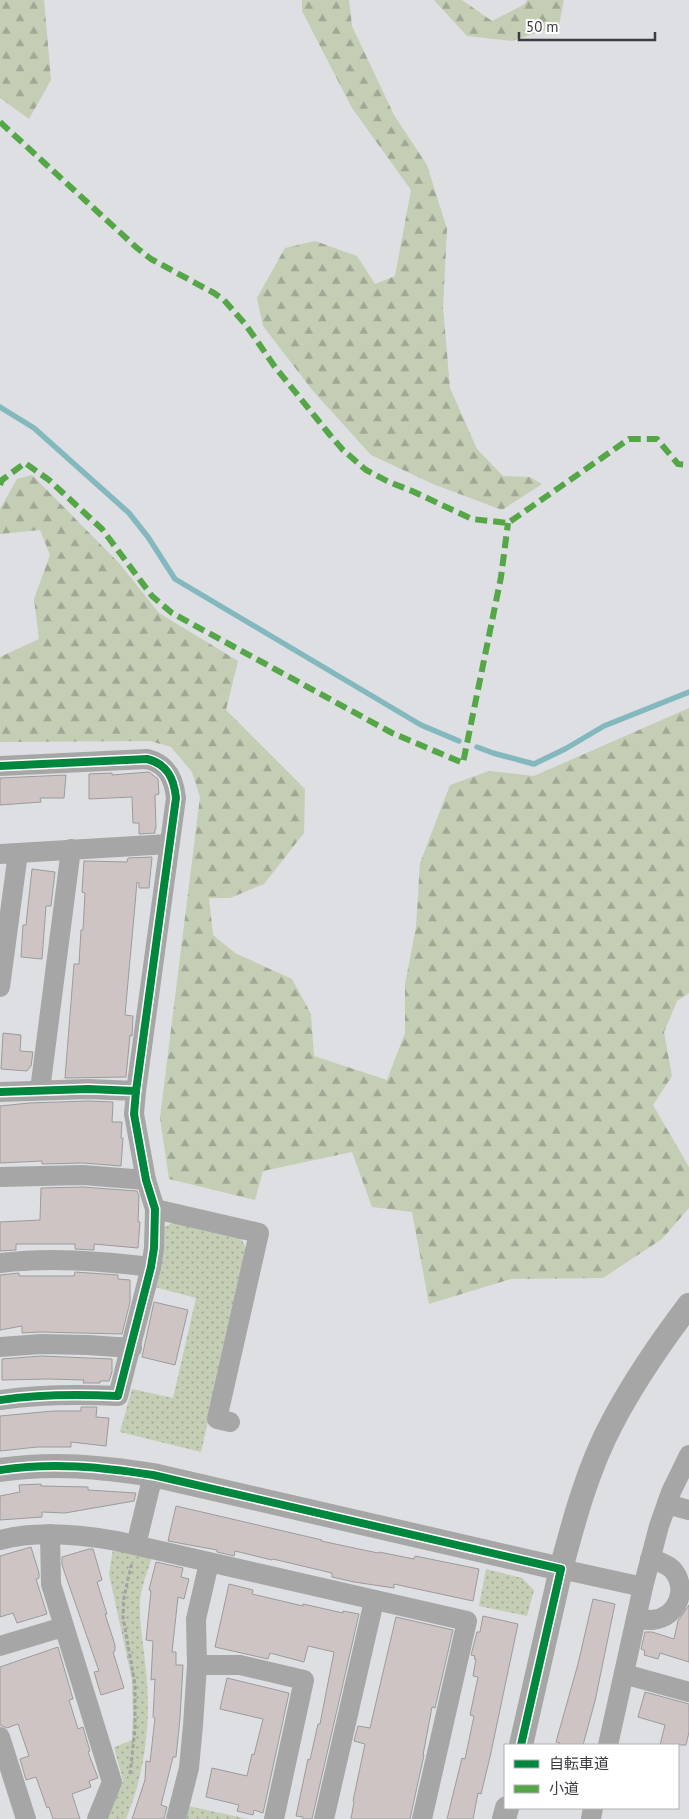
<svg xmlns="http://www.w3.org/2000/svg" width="689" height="1819" font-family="'PT Sans','Noto Sans JP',sans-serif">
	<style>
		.forest { fill: url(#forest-firs) }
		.park { fill: url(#park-dots) }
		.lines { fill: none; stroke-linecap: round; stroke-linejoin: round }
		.stream { stroke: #83b9be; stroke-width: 5.5 }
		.building { fill: #cfc4c4; stroke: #9c9b9c }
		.path { stroke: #a2a2a3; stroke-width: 3; stroke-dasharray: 4 2.5; stroke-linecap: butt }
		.minor { stroke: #a6a6a6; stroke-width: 20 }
		.tertiary { stroke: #a6a6a6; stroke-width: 24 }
		.quiet { stroke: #54a646; stroke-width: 6; stroke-dasharray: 12 6; stroke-linecap: butt }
		.cycleway-casing { stroke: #fff; stroke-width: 11 }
		.cycleway { stroke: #00873e; stroke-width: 8 }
	</style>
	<defs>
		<pattern id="forest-firs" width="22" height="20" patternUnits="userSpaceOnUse" patternTransform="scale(1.25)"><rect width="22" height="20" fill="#c3ceb4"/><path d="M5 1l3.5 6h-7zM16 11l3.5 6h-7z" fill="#9fa894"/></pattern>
		<pattern id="park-dots" width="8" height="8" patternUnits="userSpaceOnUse" patternTransform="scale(1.25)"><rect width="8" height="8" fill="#c3ceb4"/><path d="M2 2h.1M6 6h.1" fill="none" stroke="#9fa894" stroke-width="1.8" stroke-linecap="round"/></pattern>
	</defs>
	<rect width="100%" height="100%" fill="#dddfe2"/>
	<g class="forest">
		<polygon points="0,0 44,0 51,80 29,119 0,98"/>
		<polygon points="302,0 349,0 352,26 394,115 427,165 447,229 443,307 450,388 477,449 503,476 530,477 542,484 502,510 433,484 371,455 313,391 263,326 257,298 285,248 315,241 357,256 375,284 395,276 411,190 352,108 302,11"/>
		<polygon points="434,0 462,0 492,21 525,4 527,0 564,0 559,25 512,41 467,36"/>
		<polygon points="32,475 119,563 159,613 238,661 226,710 305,789 304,833 264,884 230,898 209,898 213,935 235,953 292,979 311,1014 314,1056 387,1080 405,1033 405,984 416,927 420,863 450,785 489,771 534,776 689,708 689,993 677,1001 664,1032 672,1076 653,1105 689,1167 689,1208 662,1239 603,1278 511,1279 429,1304 412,1212 372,1207 352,1152 263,1171 255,1200 169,1179 160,1118 200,797 192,772 171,747 150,741 0,742 0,657 39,639 34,599 50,555 40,530 0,534 0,509 17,479"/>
	</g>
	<g class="park">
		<polygon points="175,1222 241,1238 247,1251 201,1452 120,1432 132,1389 173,1398 196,1298 155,1287 164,1227"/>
		<path d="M113 1549 152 1557C148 1571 141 1587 140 1601 139 1625 144 1647 146 1670 151 1722 146 1770 126 1819H107L123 1781 114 1747 132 1740 133 1714 132 1680 109 1574Z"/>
		<polygon points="486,1569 522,1578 534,1590 527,1616 479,1606"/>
		<polygon points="188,1806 248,1819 186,1819"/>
	</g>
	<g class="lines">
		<g class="stream">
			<polyline points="0,407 34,428 129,513 148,537 175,579 421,725 459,741"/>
			<polyline points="477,747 493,753 534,764 565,749 604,726 689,692"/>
		</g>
	</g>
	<g class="building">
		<polygon points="149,772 158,779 159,794 155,795 156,829 155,829 155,833 139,834 139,823 133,823 132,797 89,799 89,774 112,773 112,775"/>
		<polygon points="66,775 64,798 40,798 41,802 0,805 0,778"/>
		<polygon points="152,857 149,888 139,888 139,883 137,882 125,1015 133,1016 132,1036 130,1035 126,1077 65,1078 74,964 79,964 81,930 83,930 85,893 82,892 84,861 127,862 128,858"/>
		<polygon points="32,869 55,872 51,906 46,906 42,959 21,957 23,925 26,925"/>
		<polygon points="3,1033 21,1035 20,1051 33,1052 31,1066 27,1071 1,1069"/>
		<polygon points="88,1101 113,1102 112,1122 122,1122 121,1138 123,1138 121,1166 83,1163 42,1164 42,1161 0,1163 0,1106 29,1103"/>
		<polygon points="83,1187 137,1191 139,1196 138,1222 140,1222 138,1248 94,1244 94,1250 75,1249 75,1244 16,1244 16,1250 0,1251 0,1222 40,1220 41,1188"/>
		<polygon points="75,1272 118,1275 118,1279 130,1280 130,1302 122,1334 41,1332 22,1333 22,1326 0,1330 0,1275 19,1273 19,1276 74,1276"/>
		<polygon points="154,1302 188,1310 175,1365 142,1357"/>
		<polygon points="41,1356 112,1359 112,1372 109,1381 100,1381 100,1383 83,1383 84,1380 48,1379 2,1380 2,1359"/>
		<polygon points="81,1407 97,1407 96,1417 109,1418 106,1446 71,1442 71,1447 37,1447 0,1451 0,1416 53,1411 81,1411"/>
		<polygon points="41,1484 41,1486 88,1487 88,1490 136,1493 134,1501 65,1513 42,1512 42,1517 0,1520 0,1496 20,1492 19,1485"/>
		<polygon points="176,1506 322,1540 321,1541 378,1553 379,1552 414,1559 415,1556 479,1569 473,1601 394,1584 394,1588 354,1582 332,1577 332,1573 273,1559 272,1560 235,1551 234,1556 217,1552 217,1550 168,1541"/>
		<polygon points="31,1547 39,1573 39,1578 36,1579 47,1614 17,1623 13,1613 0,1617 0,1556"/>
		<polygon points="89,1549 93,1549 102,1580 97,1582 107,1614 105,1614 115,1645 115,1651 113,1652 124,1688 101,1695 94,1672 99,1671 62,1565 62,1557"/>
		<polygon points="156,1562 183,1568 181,1577 189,1579 184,1599 178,1597 172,1652 176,1652 176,1665 183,1665 180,1718 176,1757 173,1757 161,1805 167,1807 164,1819 132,1819 145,1780 146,1761 150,1762 155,1718 153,1717 155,1679 151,1680 153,1641 146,1640 151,1591 149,1590"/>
		<polygon points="229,1584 253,1590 252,1594 303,1606 303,1604 343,1613 343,1611 359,1614 312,1819 303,1819 303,1817 296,1816 308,1759 310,1760 318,1724 320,1724 334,1652 308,1646 304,1662 270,1653 268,1659 215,1647"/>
		<polygon points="593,1599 615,1604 595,1701 583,1745 559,1745 560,1743 556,1742 578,1664"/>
		<polygon points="689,1605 689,1662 660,1653 658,1659 644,1655 645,1651 641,1649 645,1632 652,1632 674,1639 678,1621"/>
		<polygon points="483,1616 518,1624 490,1757 481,1794 478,1793 473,1819 447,1819 462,1758 465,1759 474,1716 470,1715 478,1677 473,1676 476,1659 474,1659 475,1656 471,1655 477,1632 480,1632"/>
		<polygon points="396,1617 453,1630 435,1708 432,1707 423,1755 424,1755 410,1819 351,1819 354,1802 353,1801 365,1744 354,1741 358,1726 370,1728"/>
		<polygon points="58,1647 73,1699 69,1700 78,1729 83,1727 90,1751 88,1752 98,1778 89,1781 91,1787 72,1794 80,1819 53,1819 49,1807 47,1808 36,1777 26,1780 20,1759 29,1756 18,1724 7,1728 0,1725 0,1667"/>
		<polygon points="227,1678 289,1693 263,1813 254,1810 253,1815 237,1811 239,1805 206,1797 212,1768 247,1776 252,1754 254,1755 263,1719 220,1709"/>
		<polygon points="645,1692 689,1704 689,1732 686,1745 660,1745 665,1725 638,1717"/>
	</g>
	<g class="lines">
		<polyline class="path" points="130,1774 135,1729 135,1684 123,1617 124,1597 132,1562"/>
		<g class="minor">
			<path d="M0 766 147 759C167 764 174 778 176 798L136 1091"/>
			<polyline points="0,854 169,844"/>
			<polyline points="0,987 18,853"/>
			<polyline points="40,1090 71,849"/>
			<path d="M0 1092 88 1089 136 1091 134 1114 146 1180 155 1209 154 1248 151 1267 118 1396C78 1394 40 1394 0 1400"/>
			<polyline points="0,1177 83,1175 146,1180"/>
			<polyline points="155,1209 259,1233 217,1419 230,1422"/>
			<path d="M0 1263C50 1257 101 1261 151 1267"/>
			<polyline points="0,1347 41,1344 88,1345 132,1348"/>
			<polyline points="667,1504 689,1510"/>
			<polyline points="50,1534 51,1584 112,1782 97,1819"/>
			<path d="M0 1540C38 1530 79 1534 117 1541L467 1621 422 1819"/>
			<polyline points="136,1545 153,1475"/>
			<polyline points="561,1569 643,1587"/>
			<path d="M636 1619C641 1619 647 1620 652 1620 678 1618 689 1588 672 1569 665 1563 658 1561 650 1559"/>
			<polyline points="0,1646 63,1627"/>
			<polyline points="197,1665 240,1665 304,1680 274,1819"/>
			<polyline points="624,1674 689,1692"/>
			<polyline points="0,1737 26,1819"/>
			<polyline points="608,1745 643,1587 659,1526 671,1492 689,1455"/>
			<polyline points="176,1819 189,1768 193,1725 197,1665 196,1619 209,1563"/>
			<polyline points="324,1819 374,1601"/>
			<polyline points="591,1819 593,1808"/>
		</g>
		<g class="tertiary">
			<path d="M0 1470C53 1462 101 1467 153 1475L561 1569 521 1745"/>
			<path d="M561 1569C574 1520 588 1468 612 1423 634 1381 661 1342 689 1305"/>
			<polyline points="504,1819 507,1808"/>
		</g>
		<g class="quiet">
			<polyline points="0,122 137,248 151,259 214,293 224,300 246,325 275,367 330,435 343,450 366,470 389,482 412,491 472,519 508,523 629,439 657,439 678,464 689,465"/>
			<polyline points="0,485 2,480 25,463 49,480 102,529 152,596 172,613 392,733 463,763 501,577 508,523"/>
		</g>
		<defs>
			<g id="cycleway">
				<path d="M0 766 147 759C167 764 174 778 176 798L136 1091"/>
				<path d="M0 1092 88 1089 136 1091 134 1114 146 1180 155 1209 154 1248 151 1267 118 1396C78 1394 40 1394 0 1400"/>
				<path d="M0 1470C53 1462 101 1467 153 1475L561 1569 521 1745"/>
			</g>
		</defs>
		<use href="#cycleway" class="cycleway-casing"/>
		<use href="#cycleway" class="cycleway"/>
	</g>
	<rect x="504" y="1744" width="175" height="65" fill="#ffffff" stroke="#b0b1b2"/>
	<rect x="514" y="1760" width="25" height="8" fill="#00873e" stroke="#b0b1b2"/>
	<text x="549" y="1769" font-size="15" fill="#3a3c3f">自転車道</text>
	<rect x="514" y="1785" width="25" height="8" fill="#54a646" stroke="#b0b1b2"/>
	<text x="549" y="1794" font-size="15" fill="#3a3c3f">小道</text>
	<path d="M519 32v8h136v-8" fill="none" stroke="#3a3c3f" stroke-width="2.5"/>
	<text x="526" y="32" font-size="15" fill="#3a3c3f" stroke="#ffffff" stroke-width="4" paint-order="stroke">50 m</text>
</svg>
